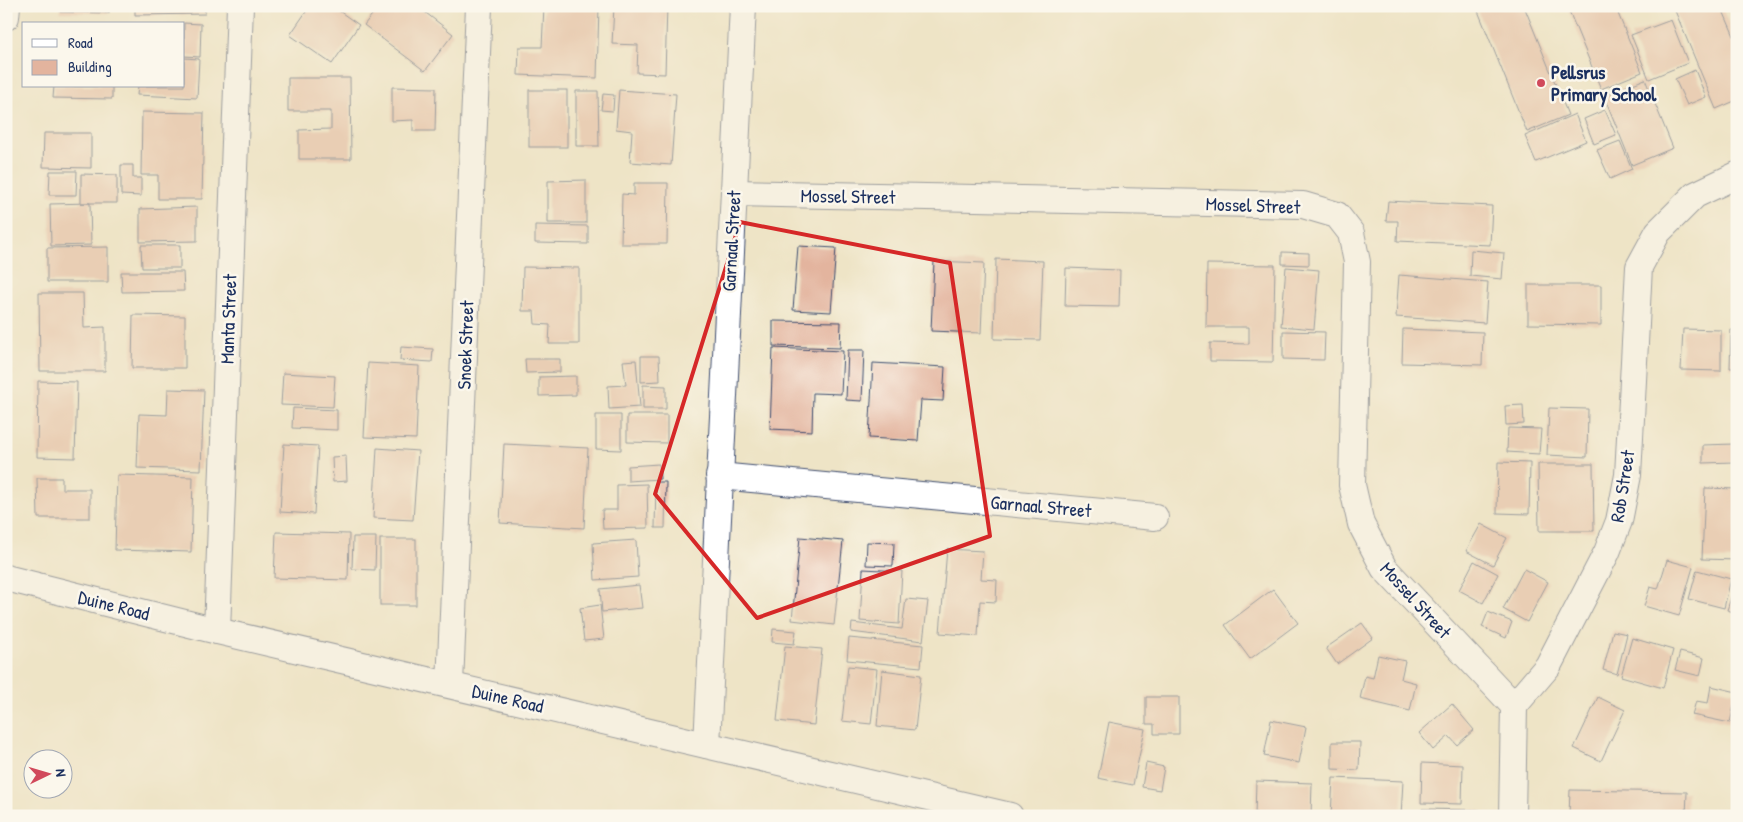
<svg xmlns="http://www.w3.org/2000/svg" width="1743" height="822" font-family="'Patrick Hand',sans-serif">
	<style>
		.building { fill: #e3b49e }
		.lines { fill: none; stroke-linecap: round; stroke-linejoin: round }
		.minor-casing { stroke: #3b4a6e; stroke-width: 28 }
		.minor { stroke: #fff; stroke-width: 26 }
		.marked { fill: none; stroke: #d62828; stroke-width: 4; stroke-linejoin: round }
		.poi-dot { fill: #d1495b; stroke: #fbf7ec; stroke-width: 2 }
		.labels { text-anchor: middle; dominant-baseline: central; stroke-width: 5; stroke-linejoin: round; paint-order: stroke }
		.poi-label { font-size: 19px; font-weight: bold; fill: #1b2f5e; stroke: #fbf7ec; text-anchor: start }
		.street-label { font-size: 19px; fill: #1b2f5e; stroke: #fbf7ec }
	</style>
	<rect width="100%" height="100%" fill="#fbf7ec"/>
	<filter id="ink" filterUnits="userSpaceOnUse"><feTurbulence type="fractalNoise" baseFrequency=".02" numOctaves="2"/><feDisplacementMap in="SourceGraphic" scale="10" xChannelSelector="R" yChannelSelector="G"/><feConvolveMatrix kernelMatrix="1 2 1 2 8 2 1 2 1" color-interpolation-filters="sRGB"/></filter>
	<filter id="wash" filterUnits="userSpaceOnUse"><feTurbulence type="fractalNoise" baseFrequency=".0096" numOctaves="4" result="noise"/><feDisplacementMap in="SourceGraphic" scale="20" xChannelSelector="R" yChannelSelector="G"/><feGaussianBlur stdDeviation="1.12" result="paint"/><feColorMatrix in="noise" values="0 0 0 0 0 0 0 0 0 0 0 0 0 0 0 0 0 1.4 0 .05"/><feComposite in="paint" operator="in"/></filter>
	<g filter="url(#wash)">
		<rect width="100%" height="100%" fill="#eee4c6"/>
		<g id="blocks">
			<g class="building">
				<polygon points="60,6 109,6 109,13 60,12"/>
				<polygon points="135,6 205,6 205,14 135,15"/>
				<polygon points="310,6 332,6 359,25 332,64 290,35"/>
				<polygon points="379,6 417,6 453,34 425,71 364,25"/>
				<polygon points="544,6 599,6 597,78 518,75 519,47 542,47"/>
				<polygon points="614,6 667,6 665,74 637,73 638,45 612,44"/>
				<polygon points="1476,6 1524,6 1568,115 1527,132"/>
				<polygon points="1567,6 1615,6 1642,72 1601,89"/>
				<polygon points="1673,6 1721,6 1737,43 1737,100 1716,109"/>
				<polygon points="1671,20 1688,63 1649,79 1631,35"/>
				<polygon points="184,23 201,24 200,57 184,56"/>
				<polygon points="184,58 199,59 197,98 137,95 138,86 184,86"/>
				<polygon points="1695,70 1706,97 1687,105 1675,79"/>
				<polygon points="288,78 350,78 351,159 299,159 299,130 331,129 331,111 288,111"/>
				<polygon points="1645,79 1673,148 1632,165 1604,96"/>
				<polygon points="54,86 112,86 112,99 53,98"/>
				<polygon points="392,87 436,88 435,131 413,131 413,120 392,121"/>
				<rect x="529" y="90" width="38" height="57"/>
				<polygon points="619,90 676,94 671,165 630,162 632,131 616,129"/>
				<polygon points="576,91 598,91 599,146 576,146"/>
				<polygon points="603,94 614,95 613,111 601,110"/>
				<polygon points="1605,110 1616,135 1594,144 1584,119"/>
				<polygon points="142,112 204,113 202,199 158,199 158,175 141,175"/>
				<polygon points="1575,114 1586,141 1536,162 1525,136"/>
				<polygon points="44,133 91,133 91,168 43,167"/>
				<polygon points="1620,141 1632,169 1610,179 1597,150"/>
				<polygon points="121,165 133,165 133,178 141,178 141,196 121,195"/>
				<polygon points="50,171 77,171 76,195 49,195"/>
				<polygon points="81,174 117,175 117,203 81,203"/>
				<polygon points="586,180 586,223 548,223 548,181"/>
				<polygon points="634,183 668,183 667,244 621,244 622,194 634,195"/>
				<polygon points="1388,201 1492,206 1490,245 1397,241 1398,221 1386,221"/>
				<polygon points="90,203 91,245 51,246 50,204"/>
				<polygon points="197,207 197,241 140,242 140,209"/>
				<polygon points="535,225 588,226 588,244 535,243"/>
				<polygon points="141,245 180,245 180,268 142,268"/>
				<polygon points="798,246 836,248 831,312 793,310"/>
				<polygon points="108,247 108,282 47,282 47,248"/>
				<polygon points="1471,250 1504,253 1502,279 1470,276"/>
				<polygon points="1282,252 1309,253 1309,265 1282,264"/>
				<polygon points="996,259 1043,261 1040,340 994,339"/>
				<polygon points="934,261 984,263 981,333 931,331"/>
				<polygon points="1207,264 1275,265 1273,362 1210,361 1210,343 1249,344 1249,327 1206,327"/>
				<polygon points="523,267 579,268 579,344 549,344 550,325 535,324 534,311 522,311"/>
				<polygon points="1286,267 1319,270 1314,329 1281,326"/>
				<polygon points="1066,268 1120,270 1119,307 1065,306"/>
				<polygon points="121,272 183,272 184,291 122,292"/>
				<polygon points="1399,275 1488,282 1485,323 1396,317"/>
				<polygon points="1528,285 1601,285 1601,325 1528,324"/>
				<polygon points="39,293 83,293 84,328 105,327 105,371 40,371"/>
				<polygon points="133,315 185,316 185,368 132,368"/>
				<polygon points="773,321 841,322 840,348 773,346"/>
				<polygon points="1403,329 1483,332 1482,365 1402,363"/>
				<polygon points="1683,329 1721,330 1721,371 1681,370"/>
				<polygon points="1731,330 1737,330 1737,368 1730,368"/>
				<polygon points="1283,331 1325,332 1324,360 1283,359"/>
				<polygon points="401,347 433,349 432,362 400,360"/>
				<polygon points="773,348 843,351 841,394 813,393 812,431 770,429"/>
				<polygon points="848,350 864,350 862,401 846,400"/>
				<polygon points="641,356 659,356 660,381 641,382"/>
				<polygon points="525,359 560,359 560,372 526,373"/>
				<polygon points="636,360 640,407 609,409 608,386 626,385 623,361"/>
				<polygon points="368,363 419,366 416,439 364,437"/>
				<polygon points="873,363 945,367 943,401 921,400 918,441 869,438"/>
				<polygon points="283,373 335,376 333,407 281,405"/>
				<polygon points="576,376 576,395 539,396 539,377"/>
				<polygon points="38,381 77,382 75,458 37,457"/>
				<polygon points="643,385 666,386 666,409 643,409"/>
				<polygon points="168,389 204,390 201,470 137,468 139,414 167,415"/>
				<polygon points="1523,405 1524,424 1506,425 1505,406"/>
				<polygon points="293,408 337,410 337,430 292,428"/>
				<polygon points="1549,408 1588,409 1587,457 1547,455"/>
				<polygon points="596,415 621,415 621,450 596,449"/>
				<polygon points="627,415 667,415 667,443 627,442"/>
				<polygon points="1508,428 1541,429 1539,454 1507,452"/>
				<polygon points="284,444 318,446 314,514 280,512"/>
				<polygon points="504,444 588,448 584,528 500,523"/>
				<polygon points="1734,444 1734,462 1703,463 1703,445"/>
				<polygon points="377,448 418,451 413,520 373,518"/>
				<polygon points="346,456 347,481 333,482 332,457"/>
				<polygon points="1498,462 1530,463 1529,514 1497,513"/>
				<polygon points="659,464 660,479 628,481 628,466"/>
				<polygon points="1538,464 1593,464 1594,531 1539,531"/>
				<polygon points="117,475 193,477 191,552 115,550"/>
				<polygon points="37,478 62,478 62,489 90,489 90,518 38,518"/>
				<polygon points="656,482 666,482 665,528 655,528"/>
				<polygon points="647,484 648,528 603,529 602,510 617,510 617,485"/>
				<polygon points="1705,488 1737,489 1737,560 1702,559"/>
				<polygon points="1481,524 1507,538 1493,565 1466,551"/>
				<polygon points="276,532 349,534 348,580 274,578"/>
				<polygon points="353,537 376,537 375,570 352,569"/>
				<polygon points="800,537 843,541 834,625 792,620"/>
				<rect x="380" y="539" width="36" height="66"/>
				<polygon points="636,540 638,577 595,580 593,543"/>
				<polygon points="867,542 894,543 893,566 866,565"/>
				<polygon points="947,549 983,551 981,579 997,580 996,602 980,601 978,636 940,633"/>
				<polygon points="1667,560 1693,567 1679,616 1644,606 1650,587 1658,589"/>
				<polygon points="1474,561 1498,574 1483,603 1459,590"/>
				<polygon points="863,569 902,571 899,624 860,621"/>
				<polygon points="1524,569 1548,582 1527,622 1503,609"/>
				<polygon points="1697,570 1731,579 1724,608 1689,599"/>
				<polygon points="1737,580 1737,613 1727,610"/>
				<polygon points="639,585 642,608 602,612 600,589"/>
				<polygon points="1273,589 1298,623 1250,659 1225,625"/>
				<polygon points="906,599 928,601 923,641 851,632 852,623 902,629"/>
				<polygon points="600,605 604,639 584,641 580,608"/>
				<polygon points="1488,612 1512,622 1506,638 1482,627"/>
				<polygon points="1362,623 1373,638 1337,664 1326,648"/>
				<polygon points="773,629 796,631 794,644 772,642"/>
				<polygon points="1613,631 1627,634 1617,674 1603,670"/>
				<polygon points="849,638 923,645 921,667 847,660"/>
				<polygon points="1632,638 1673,650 1663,688 1621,676"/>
				<polygon points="785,646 822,649 814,725 777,721"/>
				<polygon points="1680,652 1704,658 1700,676 1675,670"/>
				<polygon points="1378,655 1405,661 1401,679 1416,683 1410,711 1360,699 1365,676 1373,678"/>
				<polygon points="848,666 877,669 871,724 842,721"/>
				<polygon points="882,670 921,675 915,730 877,726"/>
				<polygon points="1711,686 1737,692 1730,723 1692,715 1696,701 1708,703"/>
				<polygon points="1146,697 1179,697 1179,734 1154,734 1154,724 1146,724"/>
				<polygon points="1598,697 1625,710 1601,761 1574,748"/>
				<polygon points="1452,704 1474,730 1457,745 1449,736 1433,750 1419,733"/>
				<polygon points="1271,720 1306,727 1299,763 1264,756"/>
				<polygon points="1109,722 1145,729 1133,785 1098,778"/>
				<polygon points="1332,742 1360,742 1359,770 1332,769"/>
				<polygon points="1146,763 1164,767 1160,790 1142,787"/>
				<polygon points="1422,763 1463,765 1462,804 1421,803"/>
				<polygon points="1333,778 1403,781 1401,816 1331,816"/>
				<polygon points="1256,781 1312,783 1311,816 1255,816"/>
				<polygon points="1570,790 1687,792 1686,816 1569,816"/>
				<polygon points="1422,809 1480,810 1480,816 1422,816"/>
			</g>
		</g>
	</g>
	<g filter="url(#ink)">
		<use href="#blocks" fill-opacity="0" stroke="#3b4a6e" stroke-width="1"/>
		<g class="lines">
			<defs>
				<g id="minor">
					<polyline points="6,17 7,6"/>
					<polyline points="734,193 1303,205 1337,215 1351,233 1357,262 1352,485 1361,524 1384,568 1514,706"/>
					<polyline points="719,476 1155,517"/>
					<polyline points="6,578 217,631 1010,816"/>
					<polyline points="217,631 240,6"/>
					<polyline points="450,684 479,6"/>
					<polyline points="707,745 743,6"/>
					<polyline points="1512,816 1514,706 1548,666 1607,552 1619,521 1628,475 1639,267 1658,232 1695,195 1737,175"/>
				</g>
			</defs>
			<use href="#minor" class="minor-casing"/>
			<use href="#minor" class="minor"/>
		</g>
	</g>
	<path d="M0 0H1743V822H0ZM740 222 950 263 990 536 757 618 655 494Z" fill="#eee4c6" fill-opacity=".55" fill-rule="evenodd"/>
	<path class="marked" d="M740 222 950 263 990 536 757 618 655 494Z"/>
	<circle class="poi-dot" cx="1541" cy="83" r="5"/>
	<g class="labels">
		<g class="poi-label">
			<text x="1551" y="72">Pellsrus<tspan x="1551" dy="22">Primary School</tspan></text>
		</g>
		<g class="street-label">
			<text transform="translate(848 196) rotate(1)">Mossel Street</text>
			<text transform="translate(1253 205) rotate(2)">Mossel Street</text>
			<text transform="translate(731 241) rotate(-87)">Garnaal Street</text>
			<text transform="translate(228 319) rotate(-88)">Manta Street</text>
			<text transform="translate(465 345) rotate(-88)">Snoek Street</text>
			<text transform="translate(1622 486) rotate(-81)">Rob Street</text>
			<text transform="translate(1041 506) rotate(5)">Garnaal Street</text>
			<text transform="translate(1416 600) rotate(48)">Mossel Street</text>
			<text transform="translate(114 605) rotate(14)">Duine Road</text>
			<text transform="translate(508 698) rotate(13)">Duine Road</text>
		</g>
	</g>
	<rect width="1743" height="822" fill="none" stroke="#fbf7ec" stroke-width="25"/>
	<rect x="22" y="22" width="162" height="65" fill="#fbf7ec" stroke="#a1a7b3"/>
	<rect x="32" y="39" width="25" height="8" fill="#ffffff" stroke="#a1a7b3"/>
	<text x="68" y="48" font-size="15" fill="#1b2f5e">Road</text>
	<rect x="32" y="60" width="25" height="15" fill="#e3b49e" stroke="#a1a7b3"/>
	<text x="68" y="72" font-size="15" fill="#1b2f5e">Building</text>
	<g transform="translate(48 774) rotate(85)"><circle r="24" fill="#fbf7ec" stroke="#a1a7b3"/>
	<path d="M0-4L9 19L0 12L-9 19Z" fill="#d1495b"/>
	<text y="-8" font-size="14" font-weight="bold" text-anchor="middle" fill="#1b2f5e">N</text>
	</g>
</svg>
